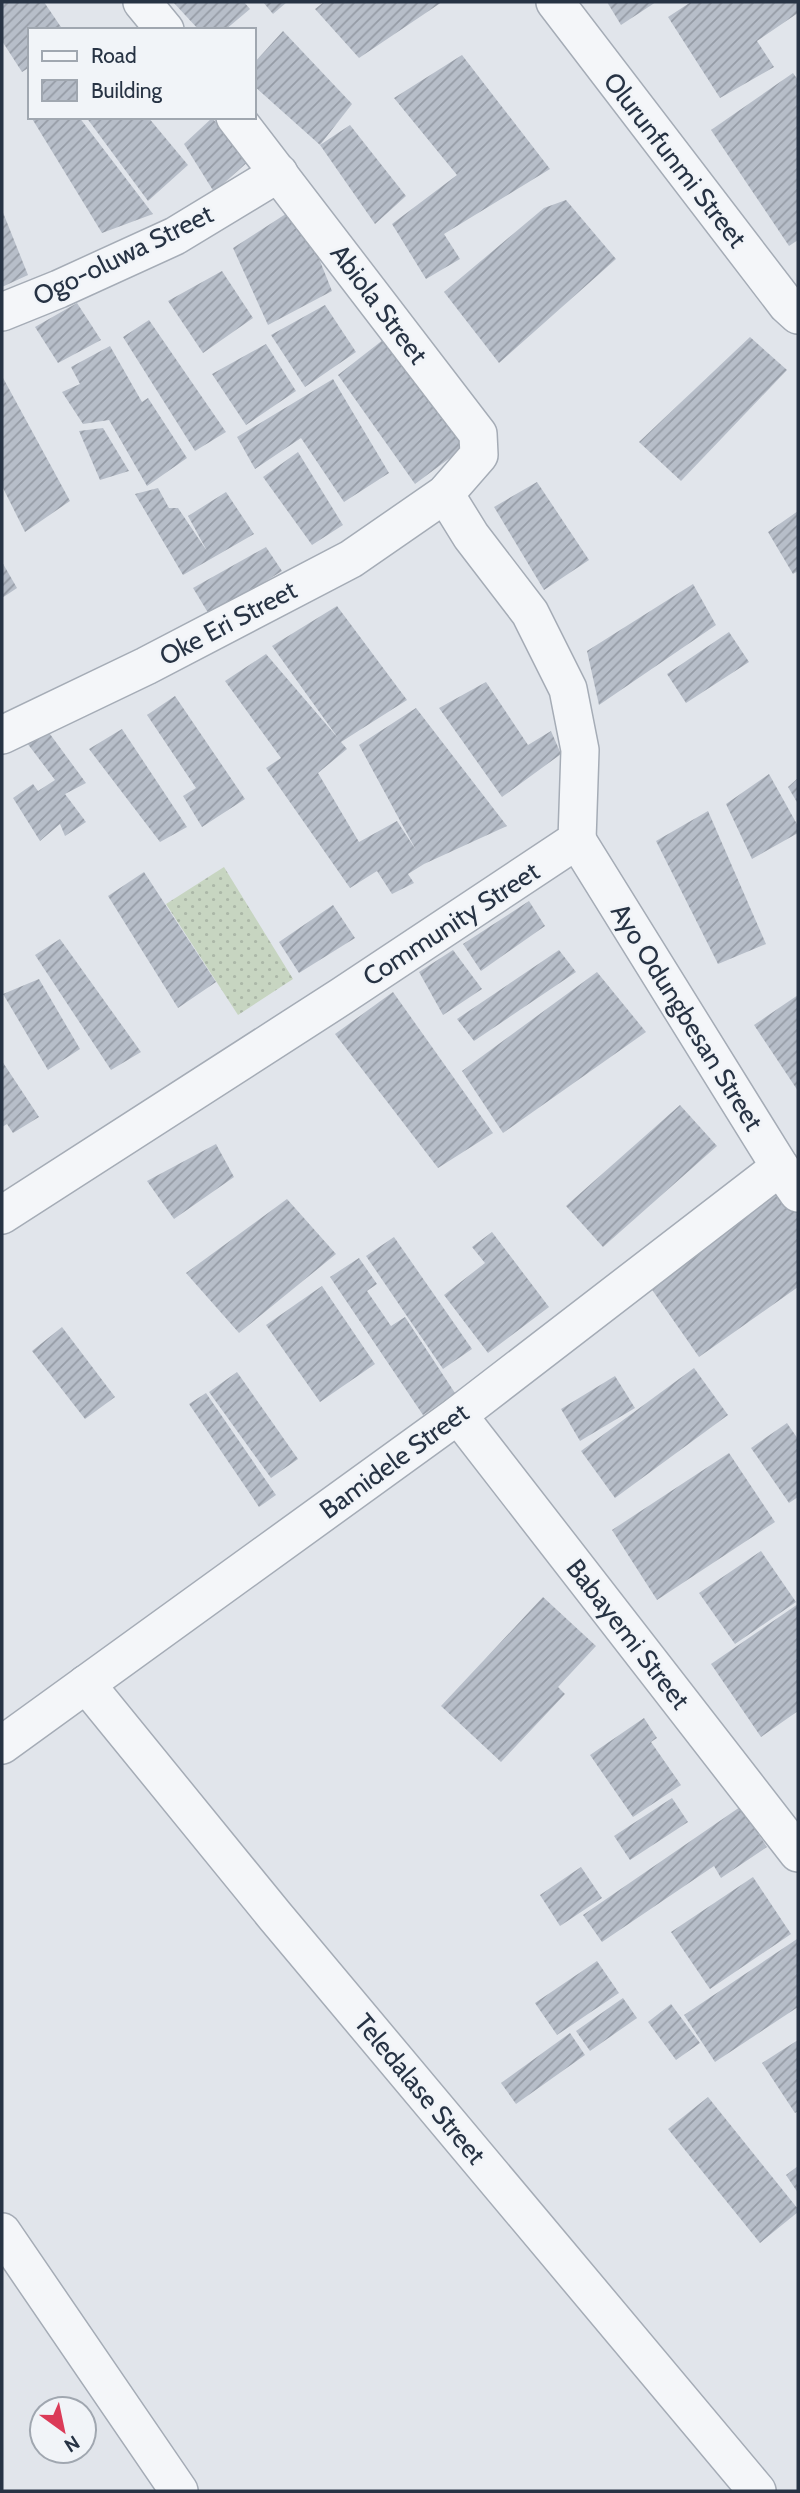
<svg xmlns="http://www.w3.org/2000/svg" width="800" height="2493" font-family="Cabin,sans-serif">
	<style>
		.grass { fill: url(#grass-dots) }
		.building { fill: url(#building-hatch) }
		.lines { fill: none; stroke-linecap: round; stroke-linejoin: round }
		.minor-casing { stroke: #a5acb6; stroke-width: 40 }
		.minor { stroke: #f4f6f9; stroke-width: 37 }
		.labels { text-anchor: middle; dominant-baseline: central; stroke-width: 5; stroke-linejoin: round; paint-order: stroke }
		.street-label { font-size: 26px; fill: #273344; stroke: #f1f4f8 }
	</style>
	<defs>
		<pattern id="grass-dots" width="8" height="8" patternUnits="userSpaceOnUse" patternTransform="scale(1.75)"><rect width="8" height="8" fill="#c7d5c1"/><path d="M2 2h.1M6 6h.1" fill="none" stroke="#abb7a7" stroke-width="1.8" stroke-linecap="round"/></pattern>
		<pattern id="building-hatch" width="6" height="6" patternUnits="userSpaceOnUse" patternTransform="scale(1.75)"><rect width="6" height="6" fill="#b7bec9"/><path d="M-1 1l2-2M0 6l6-6M5 7l2-2" fill="none" stroke="#959ba5"/></pattern>
	</defs>
	<rect width="100%" height="100%" fill="#e1e5eb"/>
	<polygon class="grass" points="224,867 293,979 238,1015 166,904"/>
	<g class="building">
		<polygon points="2,2 44,2 63,30 30,30 30,67 22,72 2,41"/>
		<polygon points="173,2 244,2 250,9 225,30 199,30"/>
		<polygon points="263,2 287,2 273,14"/>
		<polygon points="324,2 442,2 359,58 315,9"/>
		<polygon points="607,2 656,2 621,25"/>
		<polygon points="691,2 798,2 798,13 757,41 774,67 720,98 668,17"/>
		<polygon points="283,31 352,104 320,145 254,86 254,63"/>
		<polygon points="462,55 550,169 444,234 460,259 426,279 392,224 457,175 394,98"/>
		<polygon points="793,73 798,80 798,240 789,246 711,130"/>
		<polygon points="31,117 79,117 153,214 102,233"/>
		<polygon points="86,117 148,117 188,165 148,201"/>
		<polygon points="212,118 250,160 214,192 184,144"/>
		<polygon points="350,125 406,196 375,224 320,145"/>
		<polygon points="566,200 616,259 499,363 444,292 544,208"/>
		<polygon points="298,206 332,291 268,325 233,248"/>
		<polygon points="2,210 28,275 2,287"/>
		<polygon points="222,271 253,318 203,353 168,301"/>
		<polygon points="77,303 101,340 58,363 35,327"/>
		<polygon points="325,305 356,352 305,387 271,335"/>
		<polygon points="149,320 226,432 195,451 123,337"/>
		<polygon points="388,336 470,443 415,484 338,375"/>
		<polygon points="750,337 787,370 681,481 639,442"/>
		<polygon points="266,344 296,391 246,425 212,374"/>
		<polygon points="110,346 142,402 148,398 187,458 147,486 109,420 83,424 62,392 80,384 71,367"/>
		<polygon points="2,376 70,501 25,532 2,486"/>
		<polygon points="333,379 389,473 344,502 301,438 255,469 237,437"/>
		<polygon points="103,428 129,471 100,480 79,431"/>
		<polygon points="298,452 343,525 312,545 263,477"/>
		<polygon points="537,482 589,560 544,590 494,507"/>
		<polygon points="158,488 169,508 178,508 207,551 188,516 226,492 254,534 183,575 135,494"/>
		<polygon points="798,511 798,571 793,574 768,532"/>
		<polygon points="266,547 282,571 210,616 193,588"/>
		<polygon points="2,562 17,588 2,598"/>
		<polygon points="693,584 716,625 599,705 587,651"/>
		<polygon points="337,606 407,700 341,742 347,749 318,773 359,842 397,821 416,850 359,745 416,708 507,826 424,864 408,874 414,883 392,894 377,871 350,888 266,768 281,758 225,681 266,654 338,738 272,646"/>
		<polygon points="729,632 749,662 686,703 667,674"/>
		<polygon points="486,682 528,745 551,731 561,754 502,797 439,708"/>
		<polygon points="175,696 245,799 202,827 183,796 196,788 147,715"/>
		<polygon points="122,729 187,827 160,842 89,749"/>
		<polygon points="47,730 86,783 65,794 86,822 65,836 60,824 40,841 13,798 33,784 38,791 55,780 27,743"/>
		<polygon points="769,774 798,826 798,833 752,859 726,804"/>
		<polygon points="798,778 798,804 788,787"/>
		<polygon points="708,811 766,944 718,964 656,841"/>
		<polygon points="144,872 216,982 178,1008 108,896"/>
		<polygon points="529,901 545,926 481,971 463,944"/>
		<polygon points="333,905 355,938 299,973 279,942"/>
		<polygon points="60,939 141,1052 111,1070 35,955"/>
		<polygon points="453,950 482,989 443,1015 419,972"/>
		<polygon points="559,950 576,972 474,1041 457,1019"/>
		<polygon points="597,972 646,1032 503,1133 462,1071"/>
		<polygon points="39,979 80,1049 48,1070 3,994"/>
		<polygon points="393,992 493,1133 438,1168 335,1034"/>
		<polygon points="798,995 798,1091 754,1025"/>
		<polygon points="2,1061 39,1117 13,1133 7,1124 2,1127"/>
		<polygon points="680,1105 717,1146 603,1247 566,1206"/>
		<polygon points="216,1144 234,1177 174,1219 147,1181"/>
		<polygon points="786,1187 798,1205 798,1287 699,1357 648,1284"/>
		<polygon points="287,1199 336,1254 239,1333 186,1273"/>
		<polygon points="492,1232 549,1307 488,1353 444,1295 485,1263 472,1247"/>
		<polygon points="394,1237 472,1349 443,1369 366,1256"/>
		<polygon points="359,1258 377,1284 367,1291 391,1326 405,1317 455,1393 423,1415 330,1277"/>
		<polygon points="322,1286 375,1364 320,1402 266,1325"/>
		<polygon points="62,1327 115,1397 85,1419 32,1351"/>
		<polygon points="694,1368 728,1415 615,1498 581,1451"/>
		<polygon points="237,1372 298,1459 271,1478 209,1392"/>
		<polygon points="615,1376 635,1408 580,1441 561,1409"/>
		<polygon points="206,1393 276,1495 259,1507 189,1404"/>
		<polygon points="787,1423 798,1439 798,1497 789,1503 751,1448"/>
		<polygon points="729,1453 775,1522 657,1600 612,1530"/>
		<polygon points="761,1551 796,1602 735,1644 699,1593"/>
		<polygon points="543,1597 596,1646 558,1687 565,1694 501,1762 441,1706"/>
		<polygon points="798,1604 798,1711 761,1737 711,1664"/>
		<polygon points="644,1718 657,1738 651,1742 681,1785 633,1817 590,1755"/>
		<polygon points="672,1798 688,1822 630,1860 614,1836"/>
		<polygon points="740,1807 767,1847 721,1878 714,1866 602,1942 583,1915"/>
		<polygon points="581,1867 602,1898 560,1926 540,1895"/>
		<polygon points="753,1877 791,1934 710,1989 671,1932"/>
		<polygon points="797,1939 798,2007 715,2062 684,2015"/>
		<polygon points="597,1961 619,1993 557,2035 535,2003"/>
		<polygon points="623,1998 637,2018 590,2051 576,2031"/>
		<polygon points="671,2004 700,2043 676,2060 648,2022"/>
		<polygon points="570,2033 585,2055 516,2104 501,2083"/>
		<polygon points="798,2040 798,2111 795,2113 762,2063"/>
		<polygon points="708,2097 798,2209 798,2212 760,2243 668,2129"/>
		<polygon points="798,2166 798,2193 786,2175"/>
	</g>
	<g class="lines">
		<defs>
			<g id="minor">
				<polyline points="142,2 165,30"/>
				<polyline points="555,2 787,305 798,315"/>
				<polyline points="2,312 59,289 175,236 279,173"/>
				<polyline points="2,735 146,666 351,559 445,494 479,455 478,434 235,117"/>
				<polyline points="577,840 780,1167 798,1193"/>
				<polyline points="2,1215 342,996 577,840 580,750 568,689 530,613 471,536 445,494"/>
				<polyline points="458,1415 798,1853"/>
				<polyline points="86,1684 275,1916 757,2491"/>
				<polyline points="2,1745 458,1415 780,1167"/>
				<polyline points="2,2232 179,2491"/>
			</g>
		</defs>
		<use href="#minor" class="minor-casing"/>
		<use href="#minor" class="minor"/>
	</g>
	<g class="labels">
		<g class="street-label">
			<text transform="translate(675 160) rotate(52)">Olurunfunmi Street</text>
			<text transform="translate(123 255) rotate(-26)">Ogo-oluwa Street</text>
			<text transform="translate(379 304) rotate(53)">Abiola Street</text>
			<text transform="translate(228 623) rotate(-28)">Oke Eri Street</text>
			<text transform="translate(451 924) rotate(-33)">Community Street</text>
			<text transform="translate(687 1017) rotate(58)">Ayo Odungbesan Street</text>
			<text transform="translate(394 1461) rotate(-36)">Bamidele Street</text>
			<text transform="translate(628 1634) rotate(52)">Babayemi Street</text>
			<text transform="translate(420 2089) rotate(50)">Teledalase Street</text>
		</g>
	</g>
	<rect width="800" height="2493" fill="none" stroke="#273344" stroke-width="7"/>
	<rect x="28" y="28" width="228" height="91" fill="#f1f4f8" stroke="#a0a7b0" stroke-width="2"/>
	<rect x="42" y="51" width="35" height="10" fill="#f4f6f9" stroke="#a0a7b0" stroke-width="2"/>
	<text x="91" y="63" font-size="21" fill="#273344">Road</text>
	<rect x="42" y="80" width="35" height="21" fill="url(#building-hatch)" stroke="#a0a7b0" stroke-width="2"/>
	<text x="91" y="98" font-size="21" fill="#273344">Building</text>
	<g transform="translate(63 2430) rotate(147)"><circle r="33" fill="#f1f4f8" stroke="#a0a7b0" stroke-width="2"/>
	<path d="M0-5L12 26L0 18L-12 26Z" fill="#db3b58"/>
	<text y="-10" font-size="19" font-weight="bold" text-anchor="middle" fill="#273344">N</text>
	</g>
</svg>
